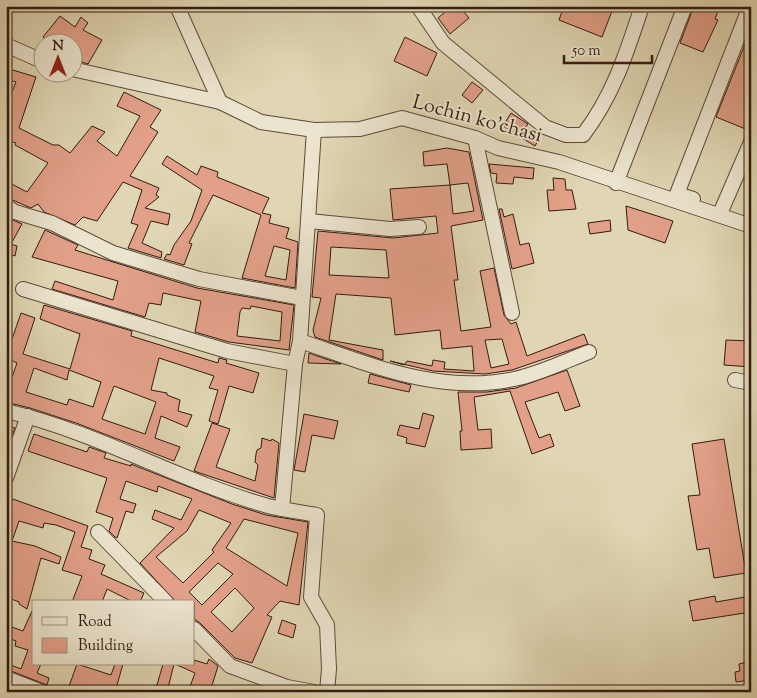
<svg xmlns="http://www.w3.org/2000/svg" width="757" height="698" font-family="'Sorts Mill Goudy',serif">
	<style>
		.building { fill: #e2a089; stroke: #331b0f; fill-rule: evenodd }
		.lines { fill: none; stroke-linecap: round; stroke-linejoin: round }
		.minor-casing { stroke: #5e4a38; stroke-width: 16 }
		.minor { stroke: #ebe4ce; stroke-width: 14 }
		.labels { text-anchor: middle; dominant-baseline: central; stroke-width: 4; stroke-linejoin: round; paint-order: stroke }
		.street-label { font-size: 20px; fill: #331b0f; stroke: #ebe4ce }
	</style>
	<rect width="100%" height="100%" fill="#e0d6b3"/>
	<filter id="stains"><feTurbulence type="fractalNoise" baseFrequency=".004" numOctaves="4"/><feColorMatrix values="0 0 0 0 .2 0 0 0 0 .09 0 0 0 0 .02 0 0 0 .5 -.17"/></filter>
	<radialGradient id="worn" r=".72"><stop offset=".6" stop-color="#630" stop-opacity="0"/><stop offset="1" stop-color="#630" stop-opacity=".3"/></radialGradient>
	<g class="building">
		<polygon points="452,6 459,6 469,18 450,34 438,18"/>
		<polygon points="564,6 614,6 602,37 559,20"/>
		<polygon points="694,6 720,6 715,19 718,20 703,52 680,43"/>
		<polygon points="60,16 75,27 81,17 88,23 83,30 102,40 88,64 72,59 72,42 51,42 43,37"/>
		<polygon points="751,29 751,123 748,130 716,117"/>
		<polygon points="405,37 437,53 427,76 394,61"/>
		<polygon points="6,68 36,77 19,128 53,145 59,145 70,153 92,126 105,132 97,141 117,156 140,116 117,106 124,92 161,110 150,127 158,132 130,176 159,188 156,195 159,197 145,208 170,214 168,225 151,221 142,243 162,252 161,258 128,248 138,225 131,223 142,190 123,182 97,221 83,217 75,225 44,212 38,204 31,208 6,197 6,181 27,192 48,163 15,145 16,143 6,140 6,107 16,82 6,79"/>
		<polygon points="472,82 483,90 472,103 462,95"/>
		<polygon points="511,113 528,124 525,128 540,137 535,146 503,126"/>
		<path d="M447 148 469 152 483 220 451 226 458 280H454L461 331 491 327 480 271 494 268 504 315 511 324 516 322 527 356 584 334 588 344 512 370 485 374 433 371 390 361 404 365 407 361 432 366 433 360 445 362 444 369 474 371 472 346 442 349 440 330 395 335 391 298 336 294 329 340 383 350V360L315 337 313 330 321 298 312 297 318 231 393 238 438 233 436 216 393 220 390 189 450 185 447 164 424 166 423 152ZM468 183 474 211 453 214 450 185ZM331 247 386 250 389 278 329 275ZM502 339 509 364 491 368 485 340Z"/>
		<path d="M167 156 197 175 201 166 218 172 217 177 269 198 262 213 271 215 269 223 289 228 286 238 298 242 295 288 242 278 261 215 213 195 189 243 192 244 184 265 164 259 167 254 170 255 174 245 191 221 202 190 162 164ZM274 246 290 250 286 280 265 276Z"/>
		<polygon points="489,164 534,168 533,179 514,177 513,184 496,183 497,174 491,173"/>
		<polygon points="553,178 565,179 566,190 572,190 576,209 549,211 547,190 554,190"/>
		<polygon points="626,206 673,221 665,243 628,230"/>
		<polygon points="499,209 502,209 504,217 513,214 520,245 529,243 534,263 512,269"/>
		<polygon points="6,217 22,224 11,244 17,246 15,256 6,253"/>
		<polygon points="610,220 611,231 590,234 588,223"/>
		<path d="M45 230 78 245 75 250 110 261 197 288 294 305 289 350 229 342 195 332 201 301 163 293 161 305 149 303 145 317 52 289 55 281 113 300 118 281 32 257ZM251 306 282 312 280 341 237 336 240 312 242 308 250 309Z"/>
		<path d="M44 305 132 331 131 336 218 363 219 358 227 360 226 363 259 373 253 393 229 386 218 424 209 421 218 390 209 388 214 376 159 358 151 390 167 393V395L180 400 178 411 192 415 187 427 161 416 155 438 180 447 174 461 76 423 30 408 6 402V394L17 363 6 358V344L10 345 21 313 35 318 23 354 70 369 80 334 40 319ZM34 368 67 380 69 370 101 382 93 407 69 399 67 405 26 392ZM114 386 156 402 145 434 102 419Z"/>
		<polygon points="726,340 751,341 751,367 724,365"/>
		<polygon points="309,353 323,358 341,364 308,363"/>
		<polygon points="567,370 580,406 565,411 558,392 525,402 539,438 550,434 554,446 532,454 510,391 474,397 478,430 491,429 492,448 461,450 460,431 462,431 458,392 487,392 516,388"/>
		<polygon points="370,374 411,385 409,392 368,383"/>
		<polygon points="423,413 434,416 425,447 406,443 407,438 397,435 400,425 419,429"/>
		<polygon points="304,414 338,421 334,439 312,435 305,472 294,470"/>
		<polygon points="212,423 230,429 216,467 255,481 258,465 255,462 256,454 257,450 261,448 262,438 271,441 272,439 279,443 274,498 194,471"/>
		<polygon points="6,425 15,428 6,451"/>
		<path d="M34 434 87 452 89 447 106 453 104 458 131 466V464L232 504 266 515 308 522 299 605 280 601 267 615 272 617 252 663 235 658 200 623 194 619V602H176L140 563 174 528 152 519 155 510 181 520 192 499 158 486 157 492 126 481 120 499 136 504 133 513 126 511 117 538 115 537 109 531 113 518 96 512 107 478 28 451ZM199 510 231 523 212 550 214 552 183 583 156 557 187 531ZM244 519 298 533 287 586 226 548ZM218 563 233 574 202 605 189 592ZM235 588 254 608 232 632 211 612Z"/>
		<polygon points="724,439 746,573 714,578 709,548 697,550 688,496 700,495 692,444"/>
		<polygon points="13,499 88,526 81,547 92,550 89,559 105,565 101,574 144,593 140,602 133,602 107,589 102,602 72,602 82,576 62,570 75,532 56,525 44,523 43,528 19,521 12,541 35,546 61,557 59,564 41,558 27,609 19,604 19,602 6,597 6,500 12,501"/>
		<polygon points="715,596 716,602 751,596 751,612 693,621 689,601"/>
		<polygon points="32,611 34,664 41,664 37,673 49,678 47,685 6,669 6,663 21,669 28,650 15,646 16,641 6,637 6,625 23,631"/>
		<polygon points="282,620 296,625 293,638 278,633"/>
		<polygon points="209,659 218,666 210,692 188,692 195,673 175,664 194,664 194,660 207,664"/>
		<polygon points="748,662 750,680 736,682 735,672 740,671 739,664"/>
		<polygon points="77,664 111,675 115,664 123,664 115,692 67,692"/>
		<polygon points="163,664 174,664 168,688 166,692 155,692"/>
	</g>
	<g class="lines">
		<defs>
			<g id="minor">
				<polyline points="177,6 220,102"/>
				<path d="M418 6 443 43 545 127 566 135H583C613 96 627 52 642 6"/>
				<polyline points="6,45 42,61"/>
				<polyline points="72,69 220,102 261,122 314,130 360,129 402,118 475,138 498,148 559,162 751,226"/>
				<polyline points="475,138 512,313"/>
				<polyline points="616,183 685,6"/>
				<polyline points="693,199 677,194 750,6"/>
				<polyline points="6,206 15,212 52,223 113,253 199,279 302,298"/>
				<polyline points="722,209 751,142"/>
				<polyline points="309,221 390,229 419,227"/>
				<polyline points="23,289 227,351 295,364"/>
				<path d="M300 341C369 364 439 395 514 379 539 374 565 361 589 352"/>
				<polyline points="735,380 751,383"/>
				<path d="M6 411C97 432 179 481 268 506 284 510 301 512 317 515L311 597 327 625 329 669 327 692"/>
				<polyline points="6,478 28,416"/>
				<polyline points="282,509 295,364 300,341 314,130"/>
				<polyline points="98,532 166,602"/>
				<polyline points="194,629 230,666 287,687 314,692"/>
				<polyline points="6,678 42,692"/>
			</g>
		</defs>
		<use href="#minor" class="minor-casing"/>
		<use href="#minor" class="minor"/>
	</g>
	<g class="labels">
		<g class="street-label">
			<text transform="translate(477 120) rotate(15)">Lochin ko'chasi</text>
		</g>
	</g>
	<rect width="757" height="698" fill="none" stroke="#e0d6b3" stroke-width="25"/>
	<rect x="8" y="8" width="742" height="683" fill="none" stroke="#331b0f" stroke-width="2.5"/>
	<rect x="12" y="12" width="732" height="673" fill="none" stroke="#331b0f"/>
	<rect x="32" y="600" width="162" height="65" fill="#ebe4ce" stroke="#a19482"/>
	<rect x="42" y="617" width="25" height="8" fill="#ebe4ce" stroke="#a19482"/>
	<text x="78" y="626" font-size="15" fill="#331b0f">Road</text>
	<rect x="42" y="638" width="25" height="15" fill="#e2a089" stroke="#a19482"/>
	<text x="78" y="650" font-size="15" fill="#331b0f">Building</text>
	<g transform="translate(58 58)"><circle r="24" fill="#ebe4ce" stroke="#a19482"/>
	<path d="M0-4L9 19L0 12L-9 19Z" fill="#8f2418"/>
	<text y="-8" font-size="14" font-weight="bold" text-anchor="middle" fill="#331b0f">N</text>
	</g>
	<path d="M564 55v8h88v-8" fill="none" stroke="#331b0f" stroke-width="2.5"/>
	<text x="572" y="55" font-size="15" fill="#331b0f" stroke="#ebe4ce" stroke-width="4" paint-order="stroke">50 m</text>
	<rect width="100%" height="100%" filter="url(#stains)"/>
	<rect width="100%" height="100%" fill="url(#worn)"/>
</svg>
